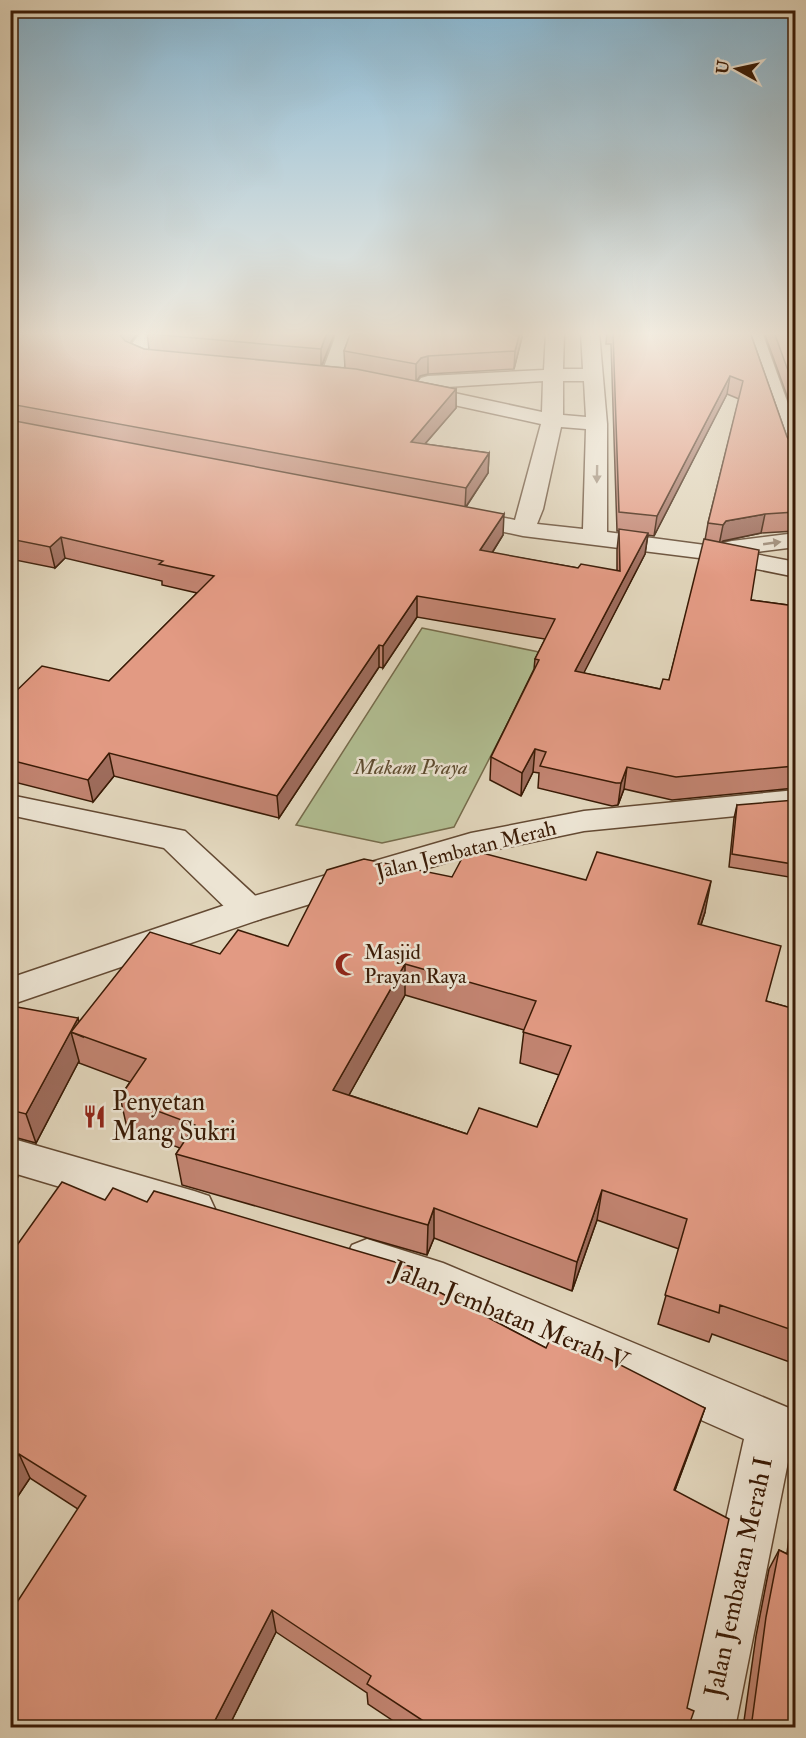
<svg xmlns="http://www.w3.org/2000/svg" width="806" height="1738" font-family="'IM FELL Double Pica',serif">
	<style>
		.green { fill: #b1be92; stroke: #766c4c; stroke-width: 1.5 }
		.lines { fill: none; stroke-linecap: round; stroke-linejoin: round }
		.minor-casing { stroke: #644a33; stroke-width: 3 }
		.tertiary-casing { stroke: #644a33; stroke-width: 3 }
		.minor { fill: #ece4d3; fill-rule: evenodd }
		.tertiary { fill: #ece4d3; fill-rule: evenodd }
		.wall { fill: #c28471; stroke: #3a1b06; stroke-width: 1.5; fill-rule: evenodd }
		.shaded-wall { fill: #9e6c5c; stroke: #3a1b06; stroke-width: 1.5 }
		.building { fill: #e29a83; stroke: #3a1b06; stroke-width: 1.5; fill-rule: evenodd }
		.oneway { fill: #9c8a77 }
		.labels { text-anchor: middle; dominant-baseline: central; stroke-width: 5; stroke-linejoin: round; paint-order: stroke }
		.park-label { font-size: 21px; font-style: italic; fill: #5e4c30; stroke: #ece4d3 }
		.street-label { font-size: 21px; fill: #3a1b06; stroke: #ece4d3 }
		.poi-label { font-size: 21px; fill: #3a1b06; stroke: #ece4d3; text-anchor: start }
		.near-poi-label { font-size: 26px; fill: #3a1b06; stroke: #ece4d3; text-anchor: start }
		.near-street-label { font-size: 26px; fill: #3a1b06; stroke: #ece4d3 }
	</style>
	<rect width="100%" height="100%" fill="#e1d5bb"/>
	<filter id="stains"><feTurbulence type="fractalNoise" baseFrequency=".00333" numOctaves="4"/><feColorMatrix values="0 0 0 0 .2 0 0 0 0 .09 0 0 0 0 .02 0 0 0 .5 -.17"/></filter>
	<radialGradient id="worn" r=".72"><stop offset=".6" stop-color="#630" stop-opacity="0"/><stop offset="1" stop-color="#630" stop-opacity=".3"/></radialGradient>
	<polygon class="green" points="422,628 544,653 454,827 382,843 296,825"/>
	<g class="lines">
		<defs>
			<g id="minor">
				<path d="M141 332H159L146 351 178 357 181 361 178 365C163 369 135 367 125 353Z"/>
				<polygon points="337,332 355,332 341,375 338,379 324,379 321,375"/>
				<path d="M546 332H564L563 369H583L581 332H599L607 424V532L720 547 723 543 732 541 796 533V547L749 553 796 562V577L707 559 523 536 452 521 448 516 452 511 460 509 515 520 541 424 413 396 406 394 403 390 406 386H421L418 382 421 378 428 376 544 370ZM543 381 542 412 431 388ZM563 381H584L586 417 563 415ZM561 427 586 429 583 529 537 524 543 509Z"/>
				<polygon points="744,332 762,332 796,426 796,461 788,460 785,455"/>
				<polygon points="10,795 185,831 261,901 266,910 261,919 249,922 237,919 164,848 10,815"/>
				<polygon points="10,1138 194,1191 209,1196 215,1209 209,1222 194,1227 10,1172"/>
				<polygon points="367,1239 443,1263 796,1411 796,1459 789,1457 735,1728 679,1728 744,1439 419,1295 352,1273 345,1259 352,1245"/>
			</g>
			<polygon id="tertiary" points="796,790 796,810 584,831 474,854 261,919 10,1005 10,978 237,901 471,833 584,811"/>
		</defs>
		<use href="#minor" class="minor-casing"/>
		<use href="#tertiary" class="tertiary-casing"/>
		<use href="#minor" class="minor"/>
		<use href="#tertiary" class="tertiary"/>
	</g>
	<g class="wall">
		<path d="M10 332H138L130 343 144 349 149 350 147 332H335L322 366 345 368 344 351 351 332H522V337L514 369 428 374 420 376 416 381 456 389V408L425 444 489 453 488 473 466 507 503 535 492 553 578 568 617 571V550L619 531H617L611 344H606L607 332H750L787 437 792 444H795V531L761 533 723 541 721 543 751 600 795 606V788L672 800 624 789 618 805 612 806 538 788 539 773 533 772 521 796 490 780 491 757 534 669 535 659 545 639 417 617 383 668 379 667 279 818 114 776 93 802 10 781V697L109 681 197 593 162 585V581L65 558 55 568 10 559V423L12 422H10ZM727 394 739 399 708 523 705 540 669 680 660 689 583 673 645 554 648 535 654 536Z"/>
		<polygon points="764,332 795,332 795,418"/>
		<polygon points="737,805 793,864 789,877 729,867 734,818"/>
		<path d="M452 877 705 912 701 925 766 1001 795 1009V1364L712 1334 709 1342 658 1324 679 1249 597 1220 572 1291 434 1238 427 1255 182 1185 176 1154 180 1148 127 1128 120 1097 130 1082 79 1063V1061L36 1143 10 1136V1018L79 1022 220 954 288 946ZM405 995 524 1030 520 1063 559 1075 537 1127 467 1134 349 1095Z"/>
		<polygon points="105,1200 147,1202 412,1267 412,1278 546,1348 705,1408 675,1490 688,1728 404,1728 368,1704 367,1693 276,1632 228,1728 10,1728 78,1509 30,1478 10,1508 10,1255"/>
		<polygon points="795,1483 795,1728 743,1728 756,1636 769,1569 779,1550 787,1554"/>
	</g>
	<g class="shaded-wall">
		<polygon points="123,332 138,332 123,353 120,335"/>
		<polygon points="327,332 335,332 321,367 321,349"/>
		<polygon points="520,332 522,332 522,337 514,369 515,351"/>
		<polygon points="428,356 428,374 420,376 416,382 416,364 421,358"/>
		<polygon points="730,376 727,394 654,536 657,516"/>
		<polygon points="456,389 456,408 410,461 411,442"/>
		<polygon points="489,453 488,473 465,508 466,488"/>
		<polygon points="504,514 503,535 480,572 480,550"/>
		<polygon points="765,514 761,533 723,541 719,545 723,525 726,521"/>
		<polygon points="648,533 645,554 573,694 575,671"/>
		<polygon points="61,537 65,558 55,568 50,547"/>
		<polygon points="417,596 417,617 383,668 383,646"/>
		<polygon points="379,645 379,667 279,818 277,796"/>
		<polygon points="535,749 533,772 521,796 522,773"/>
		<polygon points="109,753 114,776 93,802 88,780"/>
		<polygon points="627,767 624,789 618,805 621,783"/>
		<polygon points="711,881 705,912 691,955 698,924"/>
		<polygon points="405,964 405,995 335,1120 333,1090"/>
		<polygon points="78,1018 83,1037 71,1032 79,1061 36,1143 26,1114"/>
		<polygon points="10,1156 18,1177 10,1191"/>
		<polygon points="602,1190 597,1220 572,1291 577,1262"/>
		<polygon points="434,1208 434,1238 427,1255 428,1225"/>
		<polygon points="412,1267 411,1295 408,1276"/>
		<polygon points="705,1408 696,1434 666,1514 674,1490"/>
		<polygon points="19,1454 30,1478 10,1508 10,1466"/>
		<polygon points="272,1610 276,1632 228,1728 211,1728"/>
	</g>
	<g class="building">
		<polygon points="10,332 123,332 120,335 125,341 144,349 356,369 456,389 411,442 489,453 466,488 10,404"/>
		<polygon points="147,332 327,332 321,349 149,334 147,333"/>
		<polygon points="351,332 520,332 515,351 428,356 421,358 416,364 344,351"/>
		<polygon points="613,332 750,332 787,437 792,444 795,444 795,512 765,514 726,521 723,525 708,523 743,381 730,376 657,516 619,512"/>
		<polygon points="774,332 795,332 795,390"/>
		<polygon points="15,421 504,514 480,550 578,568 581,564 620,571 619,529 648,533 575,671 660,689 663,679 669,680 704,539 759,550 751,600 795,606 795,766 676,777 627,767 621,783 616,783 540,766 546,752 535,749 522,773 491,757 539,660 535,659 555,619 417,596 383,646 379,645 277,796 109,753 88,780 10,760 10,697 42,666 109,681 214,576 159,564 163,561 61,537 50,547 10,539 10,423"/>
		<polygon points="795,800 793,864 732,854 737,805"/>
		<path d="M467 849 586 880 597 852 711 881 698 924 781 946 766 1001 795 1009V1331L720 1305 719 1313 665 1295 687 1219 602 1190 577 1262 434 1208 428 1225 176 1154 195 1125 120 1097 146 1059 71 1032 150 932 220 954 238 930 288 946 327 870 364 859 452 877ZM405 964 536 1001 523 1032 571 1046 537 1127 479 1108 467 1134 333 1090Z"/>
		<polygon points="17,1007 78,1018 26,1114 10,1110 10,1018"/>
		<polygon points="62,1182 105,1200 113,1188 147,1202 154,1191 412,1267 408,1276 546,1348 554,1331 705,1408 674,1490 729,1519 687,1708 694,1711 688,1728 434,1728 367,1684 371,1676 272,1610 211,1728 10,1728 10,1613 86,1496 19,1454 10,1466 10,1255"/>
		<polygon points="779,1550 795,1558 795,1550 795,1728 751,1728 766,1617"/>
	</g>
	<defs><path id="oneway-solid" d="M-6-.8H1V-3.2L6.5 0L1 3.2V.8H-6Z" transform="scale(1.5)"/></defs>
	<g class="oneway">
		<use href="#oneway-solid" transform="translate(597 474) rotate(91)"/>
		<use href="#oneway-solid" transform="translate(772 543) rotate(-8)"/>
	</g>
	<linearGradient id="sky" x2="0" y2="1"><stop stop-color="#86b6d2"/><stop offset="0.58" stop-color="#f2ece0"/><stop offset="1" stop-color="#f2ece0" stop-opacity="0"/></linearGradient>
	<rect width="806" height="575" fill="url(#sky)"/>
	<defs>
		<symbol id="mosque-bare" viewBox="-9 -9 18 18"><path d="M3.5-4.9A6 6 0 1 0 3.5 4.9A5 5 0 1 1 3.5-4.9Z" fill="#8f2418" stroke="#ece4d3" stroke-width="2.5" paint-order="stroke"/></symbol>
		<symbol id="restaurant-bare" viewBox="-9 -9 18 18"><path d="M-5-6h1v4h1v-4h1v4h1v-4h1v5L-1.5 .5V6h-2V.5L-5-1ZM5-6V6H3V1.5H1.5Q1.5-4 5-6Z" fill="#8f2418" stroke="#ece4d3" stroke-width="2.5" paint-order="stroke"/></symbol>
	</defs>
	<g fill-rule="evenodd">
		<use href="#mosque-bare" x="330" y="948" width="33" height="33"/>
		<use href="#restaurant-bare" x="78" y="1100" width="33" height="33"/>
	</g>
	<g class="labels">
		<g class="park-label">
			<text x="411" y="767">Makam Praya</text>
		</g>
		<g class="street-label">
			<text transform="translate(466 850) rotate(-14)">Jalan Jembatan Merah</text>
		</g>
		<g class="poi-label">
			<text x="364" y="952">Masjid<tspan x="364" dy="24">Prayan Raya</tspan></text>
		</g>
		<g class="near-poi-label">
			<text x="112" y="1102">Penyetan<tspan x="112" dy="30">Mang Sukri</tspan></text>
		</g>
		<g class="near-street-label">
			<text transform="translate(510 1316) rotate(22)">Jalan Jembatan Merah V</text>
			<text transform="translate(739 1577) rotate(-78)">Jalan Jembatan Merah I</text>
		</g>
	</g>
	<rect width="806" height="1738" fill="none" stroke="#e1d5bb" stroke-width="36"/>
	<rect x="12" y="12" width="782" height="1714" fill="none" stroke="#3a1b06" stroke-width="3"/>
	<rect x="18" y="18" width="770" height="1702" fill="none" stroke="#3a1b06" stroke-width="1.5"/>
	<g transform="translate(737 69) rotate(278)" stroke="#ece4d3" stroke-width="4.5" paint-order="stroke">
	<path d="M0-4.5L10 22L0 15L-10 22Z" fill="#3a1b06"/>
	<text y="-9" font-size="16" font-weight="bold" text-anchor="middle" fill="#3a1b06">U</text>
	</g>
	<rect width="100%" height="100%" filter="url(#stains)"/>
	<rect width="100%" height="100%" fill="url(#worn)"/>
</svg>
